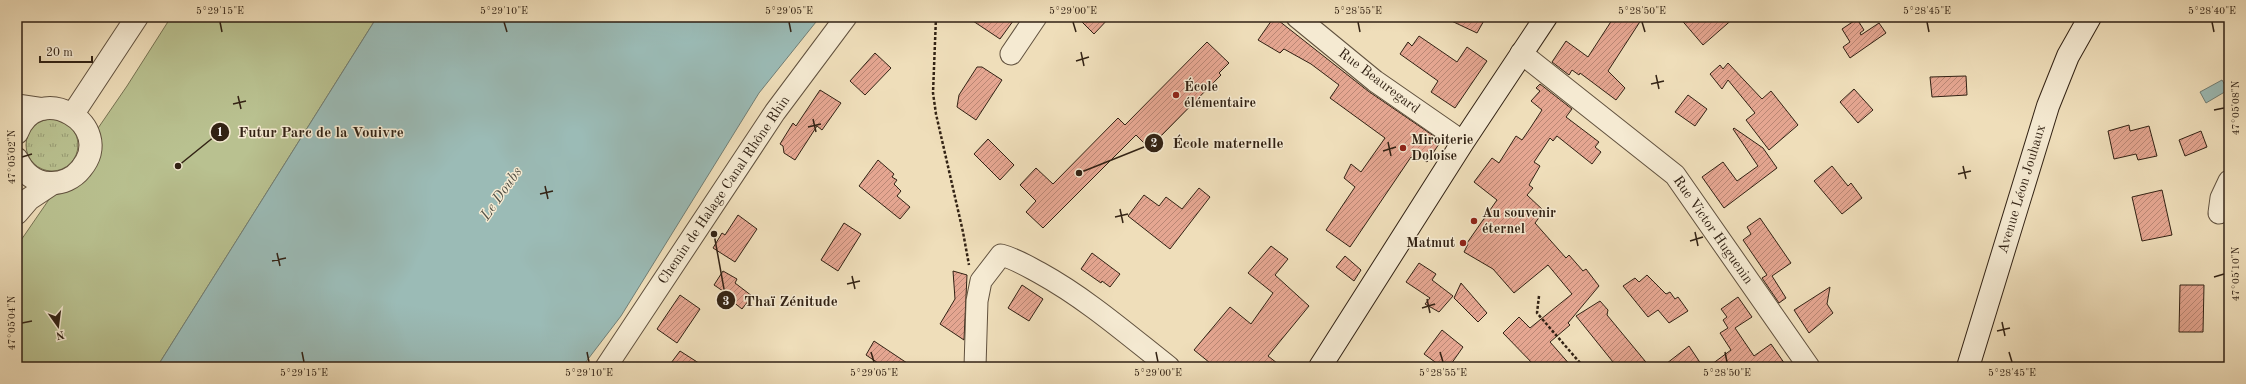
<svg xmlns="http://www.w3.org/2000/svg" width="2246" height="384" font-family="'Old Standard TT',serif">
	<style>
		.grass { fill: url(#grass-tufts); stroke: #767252 }
		.green { fill: #b9c190; stroke: #767252 }
		.water { fill: #9bbbb6; stroke: #717e75 }
		.building { fill: url(#building-hatch); stroke: #322214 }
		.lines { fill: none; stroke-linecap: round; stroke-linejoin: round }
		.minor-casing { stroke: #61513e; stroke-width: 23 }
		.tertiary-casing { stroke: #61513e; stroke-width: 24 }
		.secondary-casing { stroke: #322214; stroke-width: 24 }
		.path { stroke: #322214; stroke-width: 2.5; stroke-dasharray: 3 2; stroke-linecap: butt }
		.minor { stroke: #f5ead2; stroke-width: 21 }
		.tertiary { stroke: #f5ead2; stroke-width: 22 }
		.secondary { stroke: #f5ead2; stroke-width: 22 }
		.ticks { fill: none; stroke: #322214; stroke-width: 1.5 }
		.poi-dot { fill: #8f2418; stroke: #f5ead2; stroke-width: 1.5 }
		.labels { text-anchor: middle; dominant-baseline: central; stroke-width: 3; stroke-linejoin: round; paint-order: stroke }
		.street-label { font-size: 14px; fill: #322214; stroke: #f5ead2 }
		.poi-label { font-size: 14px; font-weight: bold; fill: #322214; stroke: #f5ead2; text-anchor: start }
		.water-label { font-size: 15px; font-style: italic; fill: #525045; stroke: #f5ead2 }
		.leader { fill: none; stroke: #322214; stroke-width: 1.5 }
		.callout-dot { fill: #322214; stroke: #f5ead2; stroke-width: 1.5 }
		.mark-label { font-size: 12px; text-anchor: middle; font-weight: bold; fill: #fff }
		.callout-label { font-size: 15px; text-anchor: middle; font-weight: bold; fill: #322214; stroke: #f5ead2; stroke-width: 3; stroke-linejoin: round; paint-order: stroke }
		.neatline { fill: none; stroke: #322214; stroke-width: 1.5 }
		.ticks-label { font-size: 10px; text-anchor: middle; fill: #322214 }
	</style>
	<defs>
		<pattern id="grass-tufts" width="24" height="20" patternUnits="userSpaceOnUse"><rect width="24" height="20" fill="#b9c190"/><path d="M3 7l-1-3M5 7V3M7 7l1-3M15 17l-1-3M17 17v-4M19 17l1-3" fill="none" stroke="#979c74"/></pattern>
		<pattern id="building-hatch" width="6" height="6" patternUnits="userSpaceOnUse"><rect width="6" height="6" fill="#e5a691"/><path d="M-1 1l2-2M0 6l6-6M5 7l2-2" fill="none" stroke="#ba8775"/></pattern>
	</defs>
	<rect width="100%" height="100%" fill="#efdeba"/>
	<filter id="stains"><feTurbulence type="fractalNoise" baseFrequency=".005" numOctaves="4"/><feColorMatrix values="0 0 0 0 .2 0 0 0 0 .09 0 0 0 0 .02 0 0 0 .5 -.17"/></filter>
	<radialGradient id="worn" r=".72"><stop offset=".6" stop-color="#630" stop-opacity="0"/><stop offset="1" stop-color="#630" stop-opacity=".3"/></radialGradient>
	<circle class="grass" cx="52" cy="145" r="26"/>
	<polygon class="green" points="171,17 377,17 157,367 17,367 17,246 127,86"/>
	<g class="water">
		<polygon points="377,17 820,17 759,93 621,316 582,367 157,367"/>
		<polygon points="2222,80 2228,90 2206,103 2200,92"/>
	</g>
	<g class="building">
		<polygon points="967,17 1016,17 1000,39"/>
		<polygon points="1077,17 1110,17 1094,34"/>
		<polygon points="1274,17 1368,91 1441,141 1427,162 1420,157 1417,161 1411,157 1350,247 1326,230 1355,187 1344,178 1351,164 1361,172 1385,138 1330,98 1339,85 1311,64 1284,49 1280,53 1258,40"/>
		<polygon points="1443,17 1486,17 1477,33"/>
		<polygon points="1614,17 1643,17 1608,71 1625,88 1616,100 1580,73 1579,75 1572,70 1569,75 1552,62 1566,41 1588,57"/>
		<polygon points="1679,17 1735,17 1703,45"/>
		<polygon points="1857,19 1864,30 1860,33 1861,35 1879,23 1886,33 1850,58 1843,47 1850,42 1842,29"/>
		<polygon points="1419,36 1457,62 1467,47 1487,61 1455,108 1431,92 1438,81 1400,54 1408,42 1412,46"/>
		<polygon points="1207,42 1229,63 1219,73 1221,75 1159,138 1158,137 1148,147 1136,135 1043,228 1026,212 1036,201 1020,185 1036,168 1053,184 1118,118 1125,125"/>
		<polygon points="875,53 891,68 865,95 850,81"/>
		<polygon points="1728,63 1762,99 1771,91 1798,125 1769,150 1746,120 1755,113 1728,80 1722,89 1710,74 1720,65 1723,69"/>
		<polygon points="977,67 982,67 1002,80 976,120 957,107 959,95"/>
		<polygon points="1966,76 1967,95 1932,97 1930,77"/>
		<polygon points="1540,84 1572,109 1566,117 1599,142 1595,147 1601,152 1592,164 1557,136 1553,141 1550,138 1534,162 1540,166 1529,185 1533,188 1527,195 1544,211 1535,223 1566,258 1569,255 1583,271 1586,269 1599,286 1568,323 1570,325 1550,342 1572,367 1536,367 1503,333 1519,317 1530,328 1572,294 1548,265 1514,293 1493,269 1464,252 1468,244 1467,243 1497,200 1474,182 1492,158 1499,163 1516,136 1522,140 1531,127 1542,110 1531,101 1540,91 1536,88"/>
		<polygon points="1854,89 1873,110 1858,123 1840,102"/>
		<polygon points="820,90 841,103 822,130 817,126 795,160 784,153 783,146 780,144 793,123 796,126"/>
		<polygon points="1688,95 1707,109 1695,126 1675,112"/>
		<polygon points="2129,125 2130,131 2149,126 2157,156 2138,160 2136,154 2114,159 2108,131"/>
		<polygon points="1734,128 1763,148 1777,168 1724,208 1702,177 1723,162 1737,181 1758,166 1733,129"/>
		<polygon points="2201,131 2207,147 2185,156 2179,140"/>
		<polygon points="988,139 1014,165 1000,180 974,154"/>
		<polygon points="878,160 894,174 892,177 897,180 894,184 901,191 897,196 910,207 900,219 859,186"/>
		<polygon points="1832,166 1848,186 1851,183 1862,198 1842,214 1814,181"/>
		<polygon points="1199,188 1210,197 1170,249 1128,216 1144,195 1159,206 1166,197 1182,209"/>
		<polygon points="2162,190 2172,235 2142,241 2132,197"/>
		<polygon points="738,215 757,229 735,262 713,248 722,233 725,235"/>
		<polygon points="1760,218 1791,263 1772,276 1786,298 1779,303 1762,278 1767,275 1743,240 1751,234 1747,227"/>
		<polygon points="844,223 861,234 838,271 821,260"/>
		<polygon points="1271,246 1288,259 1275,275 1309,306 1268,356 1282,367 1215,367 1194,350 1230,307 1251,324 1273,293 1248,273"/>
		<polygon points="1092,253 1120,274 1110,287 1102,281 1101,283 1081,269"/>
		<polygon points="1345,256 1361,270 1354,281 1336,267"/>
		<polygon points="1419,263 1436,274 1432,280 1453,296 1439,312 1425,304 1430,298 1406,282"/>
		<polygon points="723,271 737,279 735,283 752,296 742,309 722,293 723,291 714,285"/>
		<polygon points="953,271 967,275 964,340 940,324 955,299"/>
		<polygon points="1647,275 1666,294 1670,292 1675,299 1678,297 1688,311 1669,323 1658,310 1648,317 1623,286 1635,278 1639,282"/>
		<polygon points="1461,283 1487,313 1478,322 1454,298"/>
		<polygon points="1022,285 1043,299 1029,321 1008,308"/>
		<polygon points="2180,285 2204,285 2203,332 2179,332"/>
		<polygon points="1830,287 1827,304 1833,313 1809,333 1794,310"/>
		<polygon points="680,295 700,309 677,343 657,329"/>
		<polygon points="1738,297 1752,317 1735,328 1754,356 1771,344 1787,367 1708,367 1731,350 1720,333 1728,328 1723,320 1727,317 1721,309"/>
		<polygon points="1600,301 1608,310 1607,315 1650,367 1617,367 1576,316"/>
		<polygon points="1442,330 1463,347 1449,367 1442,367 1424,354"/>
		<polygon points="874,341 913,367 884,367 866,355"/>
		<polygon points="1689,346 1703,367 1662,367"/>
		<polygon points="680,351 705,367 668,367"/>
	</g>
	<g class="lines">
		<defs>
			<g id="minor">
				<polyline points="1297,17 1375,81 1463,142"/>
				<polyline points="1521,53 1675,175 1809,367"/>
				<polyline points="1011,54 1036,17"/>
				<polyline points="17,105 44,109"/>
				<polyline points="2219,213 2221,198 2229,181"/>
				<polyline points="606,367 775,112 846,17"/>
				<path d="M975 367 977 301 981 281 1001 255C1016 259 1027 266 1040 273 1087 299 1127 334 1169 367"/>
			</g>
			<g id="tertiary">
				<polyline points="73,114 137,17"/>
				<path d="M17 133C37 78 118 125 81 169 74 178 62 184 49 183 34 182 23 172 17 159"/>
				<polyline points="17,213 29,199 53,183"/>
			</g>
			<g id="secondary">
				<polyline points="1320,367 1463,142 1546,17"/>
				<polyline points="1968,367 2048,106 2068,56 2090,17"/>
			</g>
		</defs>
		<use href="#minor" class="minor-casing"/>
		<use href="#tertiary" class="tertiary-casing"/>
		<use href="#secondary" class="secondary-casing"/>
		<g class="path">
			<polyline points="936,17 933,93 936,114 963,232 969,265"/>
			<polyline points="1539,296 1537,313 1581,364"/>
		</g>
		<use href="#minor" class="minor"/>
		<use href="#tertiary" class="tertiary"/>
		<use href="#secondary" class="secondary"/>
	</g>
	<path class="ticks" d="M220 22 222 32M504 22 507 32M789 22 791 32M1073 22 1076 32M1358 22 1360 32M1642 22 1645 32M1927 22 1929 32M2212 22 2214 32M1081 52 1084 66M1076 61 1089 57M1656 75 1659 89M1651 84 1664 81M238 96 241 109M233 104 246 101M2214 110 2224 108M813 119 816 132M808 127 821 124M1388 142 1391 156M1383 151 1396 147M22 157 32 154M1963 166 1966 179M1958 174 1971 171M545 186 548 199M540 194 553 191M1120 209 1123 223M1115 217 1128 214M1695 232 1698 246M1690 241 1703 237M277 253 280 266M272 261 286 258M852 276 855 289M2214 277 2224 274M847 284 860 281M1427 299 1430 313M1422 308 1435 304M2002 322 2005 336M22 323 32 321M1997 331 2010 328M302 352 304 362M587 352 589 362M871 352 874 362M1156 352 1158 362M1440 352 1443 362M1725 352 1727 362M2009 352 2012 362"/>
	<g class="poi-dot">
		<circle cx="1176" cy="95" r="4"/>
		<circle cx="1403" cy="148" r="4"/>
		<circle cx="1474" cy="221" r="4"/>
		<circle cx="1463" cy="243" r="4"/>
	</g>
	<g class="labels">
		<g class="street-label">
			<text transform="translate(1379 81) rotate(37)">Rue Beauregard</text>
			<text transform="translate(2022 189) rotate(-73)">Avenue Léon Jouhaux</text>
			<text transform="translate(724 190) rotate(-56)">Chemin de Halage Canal Rhône Rhin</text>
			<text transform="translate(1713 230) rotate(55)">Rue Victor Huguenin</text>
		</g>
		<g class="poi-label">
			<text x="1184" y="87">École<tspan x="1184" dy="16">élémentaire</tspan></text>
			<text x="1411" y="140">Miroiterie<tspan x="1411" dy="16">Doloise</tspan></text>
			<text x="1482" y="213">Au souvenir<tspan x="1482" dy="16">éternel</tspan></text>
			<text x="1455" y="243" text-anchor="end">Matmut</text>
		</g>
		<g class="water-label">
			<text transform="translate(502 194) rotate(-55)">Le Doubs</text>
		</g>
	</g>
	<path class="leader" d="M178 166L220 132M1079 173L1154 143M714 234L726 300"/>
	<g class="callout-dot">
		<circle cx="178" cy="166" r="4"/>
		<circle cx="1079" cy="173" r="4"/>
		<circle cx="714" cy="234" r="4"/>
		<circle cx="220" cy="132" r="10"/>
		<circle cx="1154" cy="143" r="10"/>
		<circle cx="726" cy="300" r="10"/>
	</g>
	<g class="mark-label">
		<text x="220" y="136">1</text>
		<text x="1154" y="147">2</text>
		<text x="726" y="305">3</text>
	</g>
	<g class="callout-label">
		<text x="321" y="137">Futur Parc de la Vouivre</text>
		<text x="1228" y="148">École maternelle</text>
		<text x="791" y="306">Thaï Zénitude</text>
	</g>
	<rect width="2246" height="384" fill="none" stroke="#efdeba" stroke-width="44"/>
	<g transform="translate(58 326) rotate(166)" stroke="#f5ead2" stroke-width="3" paint-order="stroke">
	<path d="M0-3L7 15L0 10L-7 15Z" fill="#322214"/>
	<text y="-6" font-size="11" font-weight="bold" text-anchor="middle" fill="#322214">N</text>
	</g>
	<path d="M40 56v6h52v-6" fill="none" stroke="#322214" stroke-width="2"/>
	<text x="46" y="56" font-size="12" fill="#322214" stroke="#f5ead2" stroke-width="3" paint-order="stroke">20 m</text>
	<rect x="22" y="22" width="2202" height="340" class="neatline"/>
	<g class="ticks-label">
		<text x="220" y="14">5°29'15"E</text>
		<text x="504" y="14">5°29'10"E</text>
		<text x="789" y="14">5°29'05"E</text>
		<text x="1073" y="14">5°29'00"E</text>
		<text x="1358" y="14">5°28'55"E</text>
		<text x="1642" y="14">5°28'50"E</text>
		<text x="1927" y="14">5°28'45"E</text>
		<text x="2212" y="14">5°28'40"E</text>
		<text transform="translate(2235 108) rotate(-90)" y="4">47°05'08"N</text>
		<text transform="translate(11 157) rotate(-90)" y="4">47°05'02"N</text>
		<text transform="translate(2235 274) rotate(-90)" y="4">47°05'10"N</text>
		<text transform="translate(11 323) rotate(-90)" y="4">47°05'04"N</text>
		<text x="304" y="376">5°29'15"E</text>
		<text x="589" y="376">5°29'10"E</text>
		<text x="874" y="376">5°29'05"E</text>
		<text x="1158" y="376">5°29'00"E</text>
		<text x="1443" y="376">5°28'55"E</text>
		<text x="1727" y="376">5°28'50"E</text>
		<text x="2012" y="376">5°28'45"E</text>
	</g>
	<rect width="100%" height="100%" filter="url(#stains)"/>
	<rect width="100%" height="100%" fill="url(#worn)"/>
</svg>
